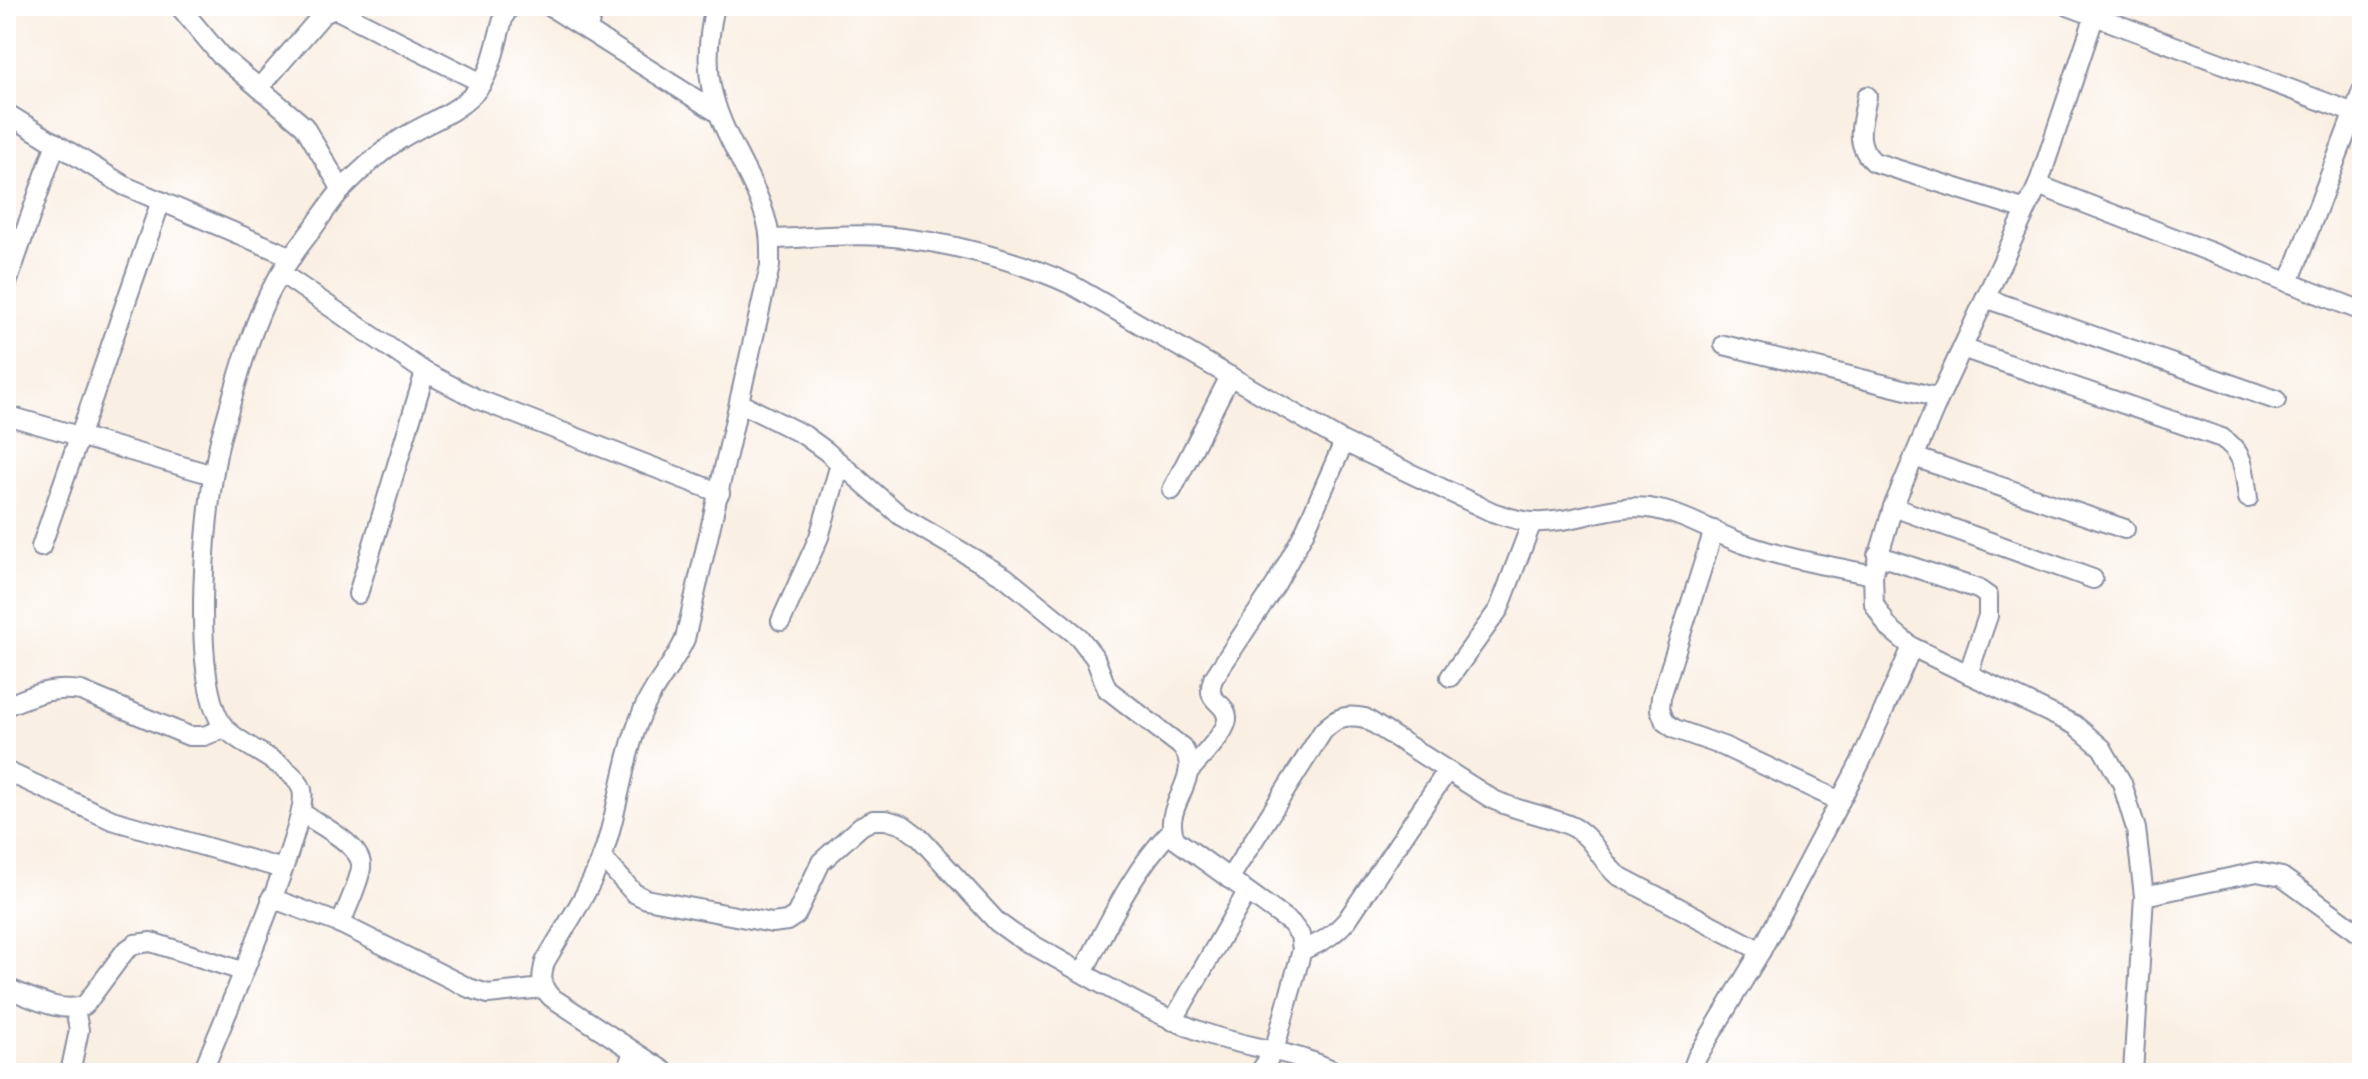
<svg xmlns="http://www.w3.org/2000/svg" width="2368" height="1079" font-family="'Sorts Mill Goudy',serif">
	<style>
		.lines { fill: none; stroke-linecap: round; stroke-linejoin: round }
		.minor-casing { stroke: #8a8fa0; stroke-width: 22 }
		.minor { stroke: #fff; stroke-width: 18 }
	</style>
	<rect width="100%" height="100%" fill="#fff"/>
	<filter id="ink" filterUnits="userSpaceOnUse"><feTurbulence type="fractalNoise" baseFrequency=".0125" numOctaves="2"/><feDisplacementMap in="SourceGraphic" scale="16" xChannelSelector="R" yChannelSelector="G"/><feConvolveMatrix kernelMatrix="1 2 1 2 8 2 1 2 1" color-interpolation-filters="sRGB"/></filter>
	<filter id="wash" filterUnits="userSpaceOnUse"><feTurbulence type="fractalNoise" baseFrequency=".006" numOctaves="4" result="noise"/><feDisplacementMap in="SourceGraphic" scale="32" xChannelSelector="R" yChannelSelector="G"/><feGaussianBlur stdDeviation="1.8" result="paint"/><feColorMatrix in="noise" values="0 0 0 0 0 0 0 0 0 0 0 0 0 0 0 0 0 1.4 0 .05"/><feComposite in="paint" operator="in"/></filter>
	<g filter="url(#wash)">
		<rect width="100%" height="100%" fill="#faefe3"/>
	</g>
	<g filter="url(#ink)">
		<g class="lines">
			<defs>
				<g id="minor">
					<polyline points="179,6 220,55 304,126 342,190"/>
					<polyline points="549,6 718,113"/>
					<polyline points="2068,6 2362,116"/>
					<polyline points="2098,6 2038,185 1939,398 1893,507 1873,575 1874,604 1888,627 1912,647 2075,725 2102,748 2122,783 2136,829 2144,896 2133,1073"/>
					<polyline points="588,29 593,6"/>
					<polyline points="259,88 323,14 335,9 482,83"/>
					<path d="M1867 96C1863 121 1852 143 1874 162L2026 210"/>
					<polyline points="6,113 125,186 292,257"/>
					<polyline points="2038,185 2362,311"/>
					<path d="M771 239C807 238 845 233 882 236 942 240 1018 260 1072 285L1344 442 1492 512C1505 516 1519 522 1534 522 1573 524 1610 503 1649 508 1685 513 1714 534 1747 545 1787 559 1831 566 1873 575"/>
					<polyline points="281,273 425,372 477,399 720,493"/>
					<polyline points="2289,283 2362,91"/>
					<polyline points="6,286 56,143"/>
					<polyline points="1985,298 2276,400"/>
					<polyline points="1724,345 1939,398"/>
					<path d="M1962 348 2222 438C2246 454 2244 471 2248 498"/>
					<path d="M740 403 804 435 826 451 901 516 1005 577 1079 637 1095 658 1107 689 1182 747C1206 777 1158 808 1176 840L1291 923 1300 935 1302 950 1274 1051 1259 1073"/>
					<polyline points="6,415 213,475"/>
					<polyline points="1914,457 2125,529"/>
					<polyline points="1172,490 1230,376"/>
					<polyline points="1893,507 2093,579"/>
					<polyline points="1714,530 1661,697 1660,709 1665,722 1675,729 1723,746 1840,801"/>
					<polyline points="41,547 161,201"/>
					<polyline points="1877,555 1978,589 1988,596 1988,616 1968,674"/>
					<polyline points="358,594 425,372"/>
					<polyline points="781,621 819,537 840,464"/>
					<polyline points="1450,677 1499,609 1532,522"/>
					<path d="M6 706C34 695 51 686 81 691L189 736H204L225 728"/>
					<path d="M1190 770C1199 760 1228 731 1227 718 1226 700 1204 704 1213 679L1276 584 1304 533 1344 442"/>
					<polyline points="6,771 112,820 283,869"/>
					<path d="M302 813C318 824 364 846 361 868 358 886 347 906 341 924"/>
					<path d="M602 857 634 893 646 899 772 923 787 921 796 915 821 862 861 826 873 820H886L903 825 919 837 997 922 1015 935C1074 967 1139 1009 1202 1032 1247 1049 1295 1050 1338 1073"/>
					<path d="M1229 879 1323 731C1337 717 1346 714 1365 718L1492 799C1518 812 1552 816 1575 828 1594 839 1601 861 1617 875L1761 951"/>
					<polyline points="2144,896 2257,872 2282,877 2362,935"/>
					<polyline points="271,898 341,924 469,988 488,994 543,988"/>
					<path d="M1302 950C1321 943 1333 936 1347 920L1447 771"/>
					<path d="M1083 972C1109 923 1132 871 1171 831"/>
					<path d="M6 988C29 996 61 1015 85 1005L125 951 135 944 151 942 242 971"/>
					<polyline points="1173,1021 1247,892"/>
					<polyline points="70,1073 79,1030 75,1009"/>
					<path d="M202 1073C219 1031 311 819 302 790 295 766 244 748 226 729 187 688 206 488 222 433 235 389 252 321 275 283 286 263 300 245 314 227 323 214 332 200 343 188 360 171 379 153 399 140 426 122 461 113 480 86 493 67 497 38 504 16L510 6"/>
					<polyline points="626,1073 633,1051"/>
					<path d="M667 1073 551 997C540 986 541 977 545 962 564 928 590 892 603 854 619 808 623 758 642 713 652 686 674 665 685 639L770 266C770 251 771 237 767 223 755 176 720 135 711 86 706 59 709 32 715 6"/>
					<polyline points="1691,1073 1697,1057 1761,951 1860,763 1912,647"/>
				</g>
			</defs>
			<use href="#minor" class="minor-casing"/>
			<use href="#minor" class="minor"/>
		</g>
	</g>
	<rect width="2368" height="1079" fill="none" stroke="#fff" stroke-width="32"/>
</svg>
